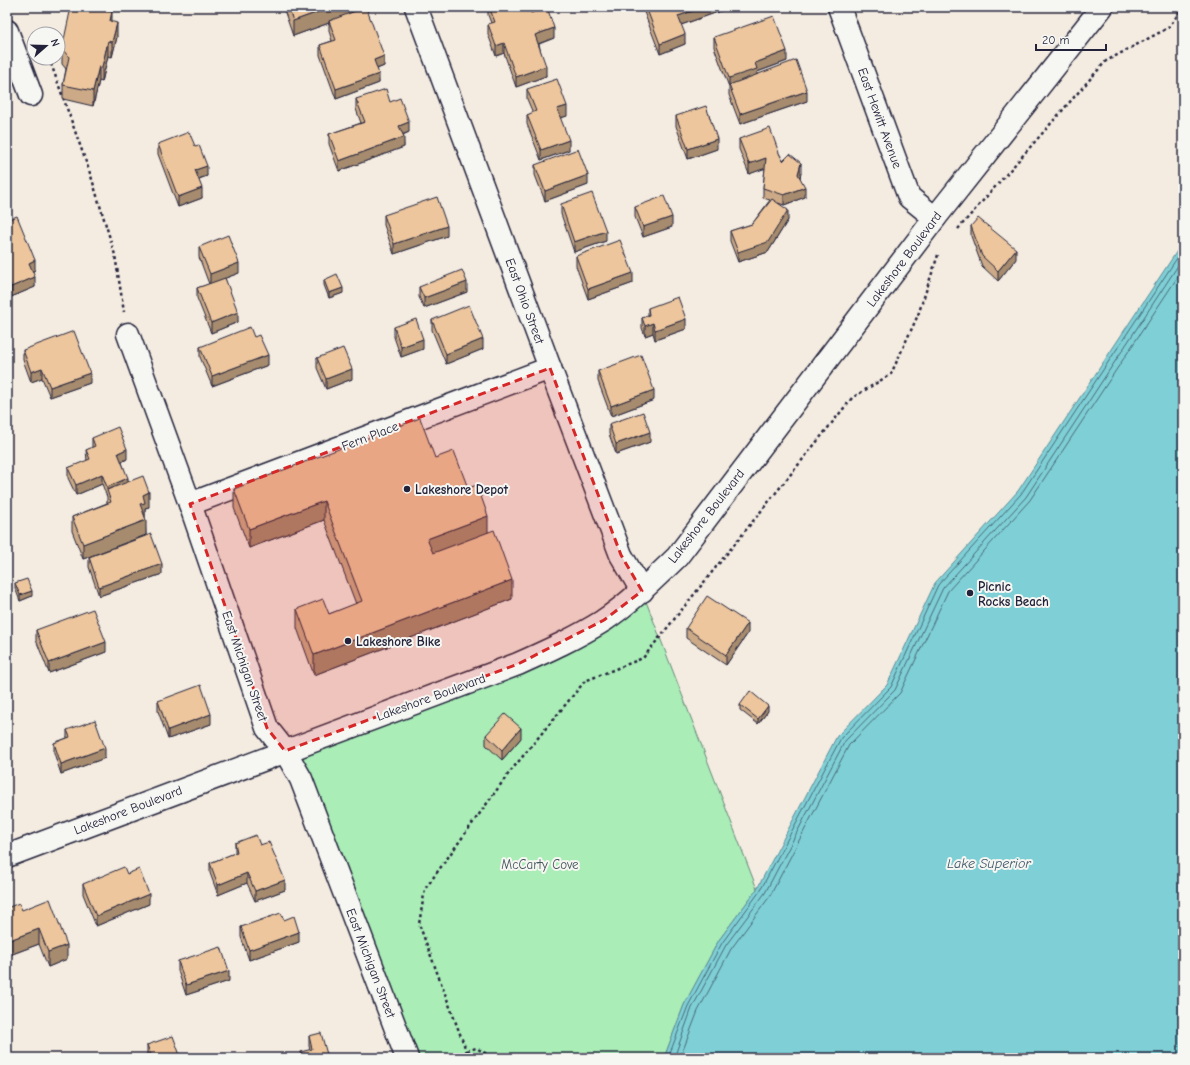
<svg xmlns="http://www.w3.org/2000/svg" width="1190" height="1065" font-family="'Comic Neue',sans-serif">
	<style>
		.green { fill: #aaedb7; stroke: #668879 }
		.water { fill: #7fd0d6; stroke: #5a8a98 }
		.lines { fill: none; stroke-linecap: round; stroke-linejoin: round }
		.shore { stroke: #476879; stroke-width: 1 }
		.minor-casing { stroke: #22223b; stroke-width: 25 }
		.path { stroke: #22223b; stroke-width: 2.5; stroke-dasharray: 3 3; stroke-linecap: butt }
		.minor { stroke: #f6f6f2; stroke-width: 22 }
		.wall { fill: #ccaa87; stroke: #22223b }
		.shaded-wall { fill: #a68b6e; stroke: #22223b }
		.building { fill: #edc69d; stroke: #22223b }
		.marked { fill: #d62828; fill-opacity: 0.2; stroke: #d62828; stroke-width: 3; stroke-dasharray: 8 5; stroke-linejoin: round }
		.poi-dot { fill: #22223b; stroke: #f6f6f2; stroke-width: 1.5 }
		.labels { text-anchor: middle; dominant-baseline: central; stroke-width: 4; stroke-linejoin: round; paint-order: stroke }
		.street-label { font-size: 13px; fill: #22223b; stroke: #f6f6f2 }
		.poi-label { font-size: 13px; font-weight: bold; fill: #22223b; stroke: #f6f6f2; text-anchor: start }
		.park-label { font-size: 13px; fill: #44555a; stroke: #f6f6f2 }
		.water-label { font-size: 14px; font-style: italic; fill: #3e566a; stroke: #f6f6f2 }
	</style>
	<rect width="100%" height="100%" fill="#f4ece1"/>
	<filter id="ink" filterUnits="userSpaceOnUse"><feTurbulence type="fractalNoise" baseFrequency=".025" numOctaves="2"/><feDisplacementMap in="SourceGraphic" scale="8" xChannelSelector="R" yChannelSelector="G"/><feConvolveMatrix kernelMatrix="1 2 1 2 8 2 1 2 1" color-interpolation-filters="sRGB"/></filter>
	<g filter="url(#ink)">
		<polygon class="green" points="642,591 757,889 719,940 684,1005 664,1058 407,1058 285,751 518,664"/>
		<polygon class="water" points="1183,242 1183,1058 664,1058 684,1005 719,940 757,889 837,736 887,685 935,583 1018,491"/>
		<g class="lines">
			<g class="shore">
				<polyline points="668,1058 688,1006 722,943 760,891 841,738 891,687 938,585 1021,494 1183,249"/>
				<polyline points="674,1058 692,1008 726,945 765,893 845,741 895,690 943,588 1026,497 1183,258"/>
				<polyline points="680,1058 698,1011 731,949 770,896 849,745 900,693 948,591 1030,500 1183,269"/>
			</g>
			<defs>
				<g id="minor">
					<polyline points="416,7 550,368 621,555 642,591"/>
					<polyline points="839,7 909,197 935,218"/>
					<polyline points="7,31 31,95"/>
					<polyline points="128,334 190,504 267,728 285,751 301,779 407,1058"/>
					<polyline points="190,504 550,368"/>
					<path d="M7 856 518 664C547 651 576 638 603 621 630 603 654 579 677 557L935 218 1102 7"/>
				</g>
			</defs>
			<use href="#minor" class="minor-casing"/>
			<g class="path">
				<polyline points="49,58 91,176 115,255 124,312"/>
				<polyline points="958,229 1106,61 1168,28 1183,8"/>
				<polyline points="467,1051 476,1048 494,1058"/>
				<polyline points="469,1058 419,924 425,889 509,773 585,681 643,658 852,398 891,374 918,315 938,255"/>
			</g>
			<use href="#minor" class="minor"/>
		</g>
		<g class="wall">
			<polygon points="283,7 362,7 362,9 384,66 377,69 379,83 336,99 320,55 320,45 332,41 329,31 329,23 293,36"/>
			<polygon points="488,7 529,7 531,13 554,38 539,44 546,76 516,87 504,53 496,56 488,34 488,24 491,23 488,15"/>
			<polygon points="644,7 732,7 681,25 685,44 660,54 644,12"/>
			<polygon points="112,22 117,37 112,57 108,56 102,82 99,81 93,106 63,99 63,85 66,69 62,64 62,49"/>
			<polygon points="714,37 787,61 757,72 757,75 807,101 740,124 729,95 729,87 714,47"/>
			<polygon points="527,89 567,116 560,118 569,150 541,160 527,124 527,115 533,113 527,99"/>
			<polygon points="356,99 390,102 409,132 403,135 404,147 339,171 329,144 329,134 361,123 356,109"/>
			<polygon points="676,116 717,149 688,159 676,126"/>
			<polygon points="739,139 779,153 783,161 801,173 800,178 805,197 784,205 778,203 788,220 768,252 738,262 730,241 730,231 752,224 770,200 763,198 763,188 765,168 749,174 739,149"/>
			<polygon points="158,144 195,146 207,176 199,179 202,198 178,207 158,154"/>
			<polygon points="535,165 588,185 545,201 535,175"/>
			<polygon points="561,204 606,241 574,252 561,214"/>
			<polygon points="635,207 672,227 643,237 635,217"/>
			<polygon points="384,215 447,236 394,254 384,225"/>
			<polygon points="7,220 35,270 33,271 35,287 11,297 7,288"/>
			<polygon points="971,226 1016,259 998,281 982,266 971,236"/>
			<polygon points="199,247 239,273 225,278 238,322 211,333 197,298 197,288 209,284 199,257"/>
			<polygon points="576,256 633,283 588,299 576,266"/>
			<polygon points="324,280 343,293 329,298 324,285"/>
			<polygon points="419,287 467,292 424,308 419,297"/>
			<polygon points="648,308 686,329 655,340 653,333 645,336 642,328 642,318 648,315"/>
			<polygon points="432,320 483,349 446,364 432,330"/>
			<polygon points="394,327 423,349 401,357 394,337"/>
			<polygon points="254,337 268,365 212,386 200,357 200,347"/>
			<polygon points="23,350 90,383 50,397 42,378 31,382 23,360"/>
			<polygon points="317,358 352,379 326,389 317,368"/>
			<polygon points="598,371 654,400 611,416 598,381"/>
			<polygon points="609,424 650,442 616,454 609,434"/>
			<polygon points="92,438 127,459 122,462 128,482 149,507 145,508 145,517 146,535 97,553 162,574 99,596 89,567 89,557 83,559 72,531 72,517 107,503 107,497 102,484 76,495 68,478 68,468 87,461 86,450 92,448"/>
			<polygon points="435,458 468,488 488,532 512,599 314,675 297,628 297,609 329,614 356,604 324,520 249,548 234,508 234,489"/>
			<polygon points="15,583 32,596 20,601 15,588"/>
			<polygon points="686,628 748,633 726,665 686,638"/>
			<polygon points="36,630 106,652 49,673 36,640"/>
			<polygon points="158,701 211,724 168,739 158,711"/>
			<polygon points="740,705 768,711 758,724 740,710"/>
			<polygon points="67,730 105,758 61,774 54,753 54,743 67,738"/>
			<polygon points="486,735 521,738 502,760 486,745"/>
			<polygon points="235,843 260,845 285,890 255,901 247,883 218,895 210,873 210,863 235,853"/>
			<polygon points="83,884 149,904 96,926 83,894"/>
			<polygon points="7,908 22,910 67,959 48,967 39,944 7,956"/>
			<polygon points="284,920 299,942 249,960 241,937 241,927"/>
			<polygon points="178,961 229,981 186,995 178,971"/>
			<polygon points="309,1036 328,1058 301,1058 301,1052 310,1050 309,1046"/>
			<polygon points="147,1045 181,1058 148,1058 147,1055"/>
		</g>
		<g class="shaded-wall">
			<polygon points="332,7 362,7 362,11 329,21 329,23 293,36 293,21"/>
			<polygon points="704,7 732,7 678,26 678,16"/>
			<polygon points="112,11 112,26 110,21"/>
			<polygon points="117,23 117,37 112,57 112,42"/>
			<polygon points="554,28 554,38 535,45 535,35"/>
			<polygon points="685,34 685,44 660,54 660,44"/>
			<polygon points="108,41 108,56 102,82 102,67"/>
			<polygon points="504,43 504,53 496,56 496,46"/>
			<polygon points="787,51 787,61 757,72 757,78 729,86 729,78 755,63"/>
			<polygon points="384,56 384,66 374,70 374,60"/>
			<polygon points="99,66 99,81 93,106 93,91"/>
			<polygon points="546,66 546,76 516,87 516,77"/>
			<polygon points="379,74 379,83 336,99 336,89"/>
			<polygon points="807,91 807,101 740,124 740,114"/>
			<polygon points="567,106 567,116 557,119 557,109"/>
			<polygon points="409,122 409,132 399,136 399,126"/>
			<polygon points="404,137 404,147 339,171 339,161"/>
			<polygon points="717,139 717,149 688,159 688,149"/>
			<polygon points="569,140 569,150 541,160 541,150"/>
			<polygon points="766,158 766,168 749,174 749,164"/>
			<polygon points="801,163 801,173 798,184 798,174"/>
			<polygon points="207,166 207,176 195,180 195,170"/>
			<polygon points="588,175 588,185 545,201 545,191"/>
			<polygon points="805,187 805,197 784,205 784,195"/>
			<polygon points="202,188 202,198 178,207 178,197"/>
			<polygon points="788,210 788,220 768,252 738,262 738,252"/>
			<polygon points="672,217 672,227 643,237 643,227"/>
			<polygon points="447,226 447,236 394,254 394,244"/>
			<polygon points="606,231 606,241 574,252 574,242"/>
			<polygon points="1016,249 1016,259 998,281 998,271"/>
			<polygon points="35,260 35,270 29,273 29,263"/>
			<polygon points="239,263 239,273 210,284 210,274"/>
			<polygon points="633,273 633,283 588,299 588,289"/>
			<polygon points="35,277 35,287 11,297 11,287"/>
			<polygon points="467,282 467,292 424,308 424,298"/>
			<polygon points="343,288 343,293 329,298 329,293"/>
			<polygon points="238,312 238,322 211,333 211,323"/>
			<polygon points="686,319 686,329 655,340 655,330"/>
			<polygon points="653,323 653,333 645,336 645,326"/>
			<polygon points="423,339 423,349 401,357 401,347"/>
			<polygon points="483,339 483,349 446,364 446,354"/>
			<polygon points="268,355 268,365 212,386 212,376"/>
			<polygon points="42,368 42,378 31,382 31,372"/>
			<polygon points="352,369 352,379 326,389 326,379"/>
			<polygon points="90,373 90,383 50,397 50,387"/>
			<polygon points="654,390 654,400 611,416 611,406"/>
			<polygon points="650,432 650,442 616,454 616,444"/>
			<polygon points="127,449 127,459 118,463 118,453"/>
			<polygon points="102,474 102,484 76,495 76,485"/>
			<polygon points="128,478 128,488 107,490 107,487"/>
			<polygon points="149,492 149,507 145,508 145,517 140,519 140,504 143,495"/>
			<polygon points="324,501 324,520 249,548 249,529"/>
			<polygon points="488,516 488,535 427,558 427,539"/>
			<polygon points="146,520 146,535 83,559 83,544"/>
			<polygon points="162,564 162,574 99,596 99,587"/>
			<polygon points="512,580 512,599 314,675 314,655"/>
			<polygon points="32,591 32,596 20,601 20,595"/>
			<polygon points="748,623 748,633 726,665 726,655"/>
			<polygon points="106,642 106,652 49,673 49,663"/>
			<polygon points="768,706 768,711 758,724 758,719"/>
			<polygon points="211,714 211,724 168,739 168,730"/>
			<polygon points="521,728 521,738 502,760 502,750"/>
			<polygon points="105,748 105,758 61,774 61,764"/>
			<polygon points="247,873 247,883 218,895 218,885"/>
			<polygon points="285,880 285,890 255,901 255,891"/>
			<polygon points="149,894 149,904 96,926 96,916"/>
			<polygon points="39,929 39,944 7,956 7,941"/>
			<polygon points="299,932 299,942 249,960 249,950"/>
			<polygon points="67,945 67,959 48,967 48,952"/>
			<polygon points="229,971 229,981 186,995 186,985"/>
		</g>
		<g class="building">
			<polygon points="71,7 93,7 112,11 110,21 117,23 112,42 108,41 102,67 99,66 93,91 63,85 69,57 62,49"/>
			<polygon points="288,7 332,7 293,21"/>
			<polygon points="366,7 384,56 374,60 379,74 336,89 320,45 336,40 329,21"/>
			<polygon points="489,7 529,7 531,13 547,7 554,28 535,35 546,66 516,77 504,43 496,46 488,24 495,22"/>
			<polygon points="646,7 704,7 678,16 685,34 660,44"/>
			<polygon points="774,16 787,51 755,63 757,69 729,78 714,37"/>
			<polygon points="796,60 807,91 740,114 729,85"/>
			<polygon points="557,79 567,106 557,109 569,140 541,150 527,115 536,111 527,89"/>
			<polygon points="386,89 390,102 400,98 409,122 399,126 404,137 339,161 329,134 365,122 356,99"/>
			<polygon points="706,106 717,139 688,149 676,116"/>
			<polygon points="770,128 779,153 783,161 790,154 801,163 798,174 805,187 784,195 763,188 766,158 749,164 739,139"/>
			<polygon points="189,132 195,146 199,145 207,166 195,170 202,188 178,197 158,144"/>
			<polygon points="578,149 588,175 545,191 535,165"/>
			<polygon points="592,193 606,231 574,242 561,204"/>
			<polygon points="664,196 672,217 643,227 635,207"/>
			<polygon points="437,197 447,226 394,244 384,215"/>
			<polygon points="772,199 788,210 768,242 738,252 730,231 752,224"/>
			<polygon points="17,216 35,260 29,263 35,277 11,287 7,278 7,220"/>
			<polygon points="978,218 1016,249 998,271 982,256 971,226"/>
			<polygon points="228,235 239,263 210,274 199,247"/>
			<polygon points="620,240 633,273 588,289 576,256"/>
			<polygon points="462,270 467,282 424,298 419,287"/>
			<polygon points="337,274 343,288 329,293 324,280"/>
			<polygon points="225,278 238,312 211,323 197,288"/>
			<polygon points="678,297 686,319 655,330 653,323 645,326 642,318 649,315 648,308"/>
			<polygon points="469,305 483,339 446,354 432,320"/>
			<polygon points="416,319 423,339 401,347 394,327"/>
			<polygon points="250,327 254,337 259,335 268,355 212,376 200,347"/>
			<polygon points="74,331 90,373 50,387 42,368 31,372 23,350"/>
			<polygon points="343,348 352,369 326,379 317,358"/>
			<polygon points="641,355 654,390 611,406 598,371"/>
			<polygon points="643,412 650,432 616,444 609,424"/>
			<polygon points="420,418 435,458 454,451 468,488 477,485 488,516 427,539 433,553 494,530 512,580 314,655 297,609 323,599 329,614 362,601 324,501 249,529 234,489"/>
			<polygon points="118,427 127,449 118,453 128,478 107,487 102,474 76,485 68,468 90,459 86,450 95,446 92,438"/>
			<polygon points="143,476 149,492 143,495 145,503 140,504 146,520 83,544 72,517 111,502 107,490"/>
			<polygon points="151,534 162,564 99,587 89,557"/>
			<polygon points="27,579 32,591 20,595 15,583"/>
			<polygon points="707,596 748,623 726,655 686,628"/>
			<polygon points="93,609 106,642 49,663 36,630"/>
			<polygon points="201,685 211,714 168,730 158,701"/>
			<polygon points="750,691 768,706 758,719 740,705"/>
			<polygon points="505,714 521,728 502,750 486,735"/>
			<polygon points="95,720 105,748 61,764 54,743 70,737 67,730"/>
			<polygon points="256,835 260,845 269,842 285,880 255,891 247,873 218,885 210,863 237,852 235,843"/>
			<polygon points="124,867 127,874 139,869 149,894 96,916 83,884"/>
			<polygon points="50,899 67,945 48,952 39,929 7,941 7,908 19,903 22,910"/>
			<polygon points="281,913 284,920 294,916 299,932 249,950 241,927"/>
			<polygon points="221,947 229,971 186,985 178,961"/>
			<polygon points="321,1033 328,1058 302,1058 301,1052 312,1049 309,1036"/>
			<polygon points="173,1036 181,1058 152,1058 147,1045"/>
		</g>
	</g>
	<path class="marked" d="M550 368 621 555 642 591 604 620 518 664 285 751 267 728 190 504Z"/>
	<g class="poi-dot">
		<circle cx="407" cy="489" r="4"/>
		<circle cx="970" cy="593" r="4"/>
		<circle cx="348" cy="641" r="4"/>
	</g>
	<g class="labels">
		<g class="street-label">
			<text transform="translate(880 118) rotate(70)">East Hewitt Avenue</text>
			<text transform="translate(904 259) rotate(-53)">Lakeshore Boulevard</text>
			<text transform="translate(525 301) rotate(70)">East Ohio Street</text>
			<text transform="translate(370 436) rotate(-21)">Fern Place</text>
			<text transform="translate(706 516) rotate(-52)">Lakeshore Boulevard</text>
			<text transform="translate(245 666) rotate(71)">East Michigan Street</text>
			<text transform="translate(431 697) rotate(-20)">Lakeshore Boulevard</text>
			<text transform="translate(128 810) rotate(-21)">Lakeshore Boulevard</text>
			<text transform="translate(371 963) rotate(69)">East Michigan Street</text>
		</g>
		<g class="poi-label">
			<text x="415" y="489">Lakeshore Depot</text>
			<text x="978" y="586">Picnic<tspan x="978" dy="15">Rocks Beach</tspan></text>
			<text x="356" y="641">Lakeshore Bike</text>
		</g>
		<g class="park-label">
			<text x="540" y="864">McCarty Cove</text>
		</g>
		<g class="water-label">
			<text x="989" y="863">Lake Superior</text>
		</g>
	</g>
	<rect width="1190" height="1065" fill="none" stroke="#f6f6f2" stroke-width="24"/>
	<rect x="12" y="12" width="1166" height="1041" fill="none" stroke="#22223b" stroke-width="1.5" filter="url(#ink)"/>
	<g transform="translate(46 46) rotate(70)"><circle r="19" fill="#f6f6f2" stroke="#a1a1a9"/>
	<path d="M0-3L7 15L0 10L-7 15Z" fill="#22223b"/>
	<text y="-6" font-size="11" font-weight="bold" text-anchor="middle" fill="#22223b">N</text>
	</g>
	<path d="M1036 44v6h70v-6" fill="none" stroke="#22223b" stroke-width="2"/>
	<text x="1042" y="44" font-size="12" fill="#22223b" stroke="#f6f6f2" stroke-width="3" paint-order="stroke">20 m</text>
</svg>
